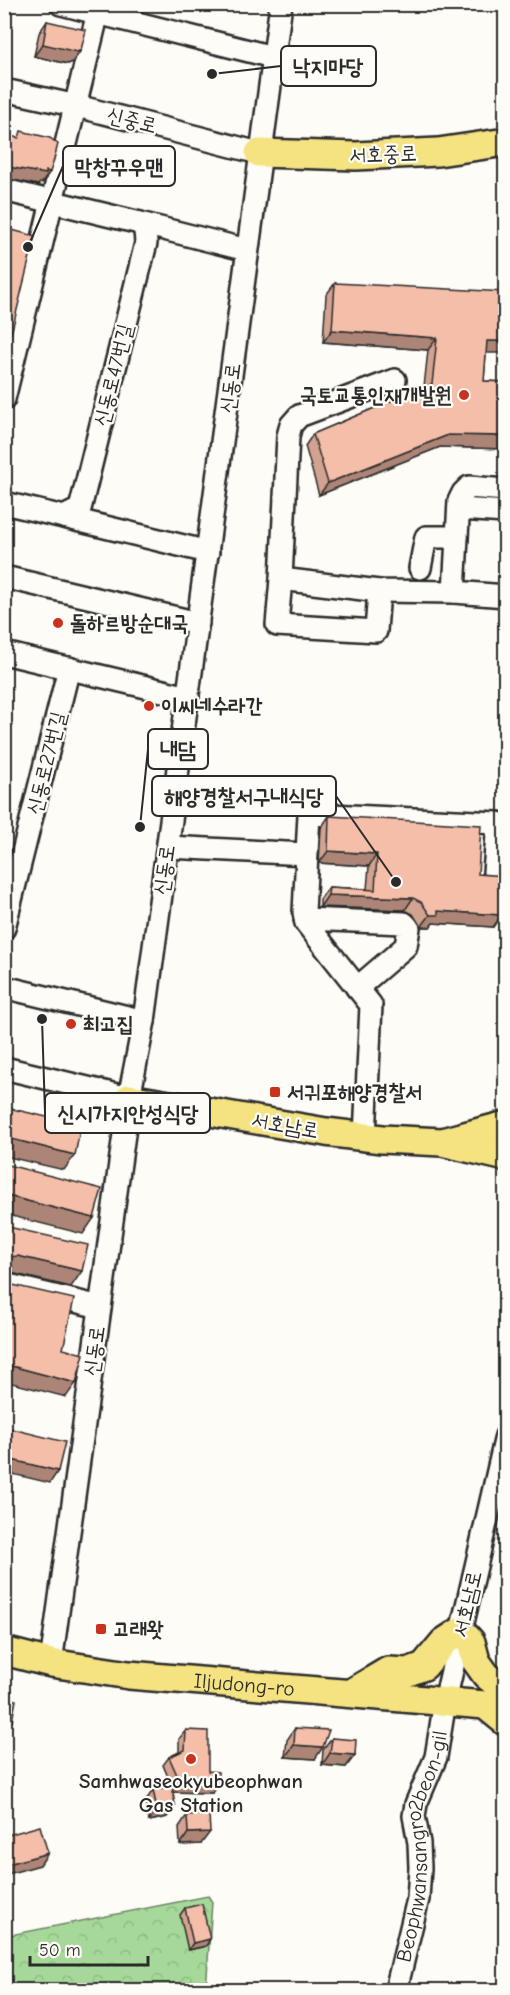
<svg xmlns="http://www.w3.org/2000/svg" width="510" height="1995" font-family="'Comic Neue','Poor Story',sans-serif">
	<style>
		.park { fill: url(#park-crowns); stroke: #688262; stroke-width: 1.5 }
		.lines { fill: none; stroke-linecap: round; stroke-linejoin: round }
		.minor-casing { stroke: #2b2b2b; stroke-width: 26 }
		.major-casing { stroke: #2b2b2b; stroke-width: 32 }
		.minor { stroke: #fdfcf7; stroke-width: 21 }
		.major { stroke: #f5e382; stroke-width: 27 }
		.wall { fill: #d3a391; stroke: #2b2b2b; stroke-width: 1.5 }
		.shaded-wall { fill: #ac8576; stroke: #2b2b2b; stroke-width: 1.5 }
		.building { fill: #f5bea9; stroke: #2b2b2b; stroke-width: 1.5 }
		.poi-dot { fill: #c8321e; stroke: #fdfcf7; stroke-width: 2 }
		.labels { text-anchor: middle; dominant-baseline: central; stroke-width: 4.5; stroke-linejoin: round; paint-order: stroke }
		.street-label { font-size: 21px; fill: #2b2b2b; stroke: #fdfcf7 }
		.poi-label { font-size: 21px; font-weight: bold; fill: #2b2b2b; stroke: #fdfcf7; text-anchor: start }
		.leader { fill: none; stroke: #2b2b2b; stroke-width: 2 }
		.callout-dot { fill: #2b2b2b; stroke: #fdfcf7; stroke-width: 2 }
		.callout { fill: #fdfcf7; stroke: #2b2b2b; stroke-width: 2 }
		.callout-label { font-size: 22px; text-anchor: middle; font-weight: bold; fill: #2b2b2b }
	</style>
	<defs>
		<pattern id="park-crowns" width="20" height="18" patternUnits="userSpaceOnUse" patternTransform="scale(1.5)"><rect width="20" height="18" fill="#a6d89a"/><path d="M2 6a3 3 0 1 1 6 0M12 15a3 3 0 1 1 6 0" fill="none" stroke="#8fba85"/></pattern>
	</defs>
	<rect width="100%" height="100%" fill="#fdfcf7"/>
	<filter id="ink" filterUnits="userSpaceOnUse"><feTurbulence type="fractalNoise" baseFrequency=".0167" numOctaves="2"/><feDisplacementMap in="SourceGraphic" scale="12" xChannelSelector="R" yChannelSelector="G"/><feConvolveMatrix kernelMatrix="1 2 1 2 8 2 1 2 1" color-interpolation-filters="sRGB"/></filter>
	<g filter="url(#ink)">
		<polygon class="park" points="208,1896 212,1902 206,1990 5,1990 5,1936"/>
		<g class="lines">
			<defs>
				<g id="minor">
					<polyline points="61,4 273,57"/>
					<polyline points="4,90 77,106 259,153"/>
					<polyline points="4,190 140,223 145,230 146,243 80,509 64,517 4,503"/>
					<polyline points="140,223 247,250"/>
					<polyline points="395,380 299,416 291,425 288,436 281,579 379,591 454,592 506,596"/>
					<polyline points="4,399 100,4"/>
					<polyline points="459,509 506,512"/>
					<polyline points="64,517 208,552"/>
					<polyline points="420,568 426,537 457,537"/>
					<polyline points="4,577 198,623"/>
					<polyline points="281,579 277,625 376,631 379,591"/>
					<polyline points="454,592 459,501 463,493 469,487 506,490"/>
					<polyline points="4,653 188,697"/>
					<polyline points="168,847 306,854"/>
					<polyline points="305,919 404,923 409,928 406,946 357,988"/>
					<polyline points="4,928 69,668"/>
					<polyline points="4,987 144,1021"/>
					<polyline points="4,1068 129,1098"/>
					<polyline points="365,1137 371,1005 306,923 304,912 309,814 498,823 494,872"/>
					<polyline points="4,1284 100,1307"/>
					<polyline points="51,1663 129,1098 144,1021 281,4"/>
					<path id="s1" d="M396 1990 418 1899 420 1868 419 1843 414 1816 416 1804 436 1757 445 1701 506 1436"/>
				</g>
				<g id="major">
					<polyline points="259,153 356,156 438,152 506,142"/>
					<polyline points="129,1098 326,1132 382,1139 442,1142 506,1157"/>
					<polyline points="446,1141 506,1125"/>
					<path id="s2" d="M4 1651 51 1663 129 1675 485 1705 506 1722"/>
					<polyline points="351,1693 388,1671 408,1672 424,1666 444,1642 461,1631 471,1642 476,1661 486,1675 504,1690"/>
				</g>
			</defs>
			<use href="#minor" class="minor-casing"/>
			<use href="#major" class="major-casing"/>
			<use href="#minor" class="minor"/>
			<use href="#major" class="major"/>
		</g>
		<g class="wall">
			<polygon points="47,21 81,50 73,62 68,64 34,56 39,33"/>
			<polygon points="335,283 486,353 484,381 506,382 505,449 440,447 319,495 305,446 313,434 424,387 428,350 323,342 326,295"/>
			<polygon points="329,816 478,874 493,927 433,923 430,927 421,927 413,914 405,910 320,907 320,899 329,887 367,889 369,866 319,863 321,828"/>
			<polygon points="295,1728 315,1759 285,1757 287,1740"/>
			<polygon points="186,1730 208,1771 212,1793 173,1792 167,1817 149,1821 145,1802 153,1790 171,1787 171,1784 163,1765 169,1757 179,1752 179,1739"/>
			<polygon points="332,1738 355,1755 346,1767 322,1765 323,1750"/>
			<polygon points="187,1815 201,1844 180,1845 179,1827"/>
			<polygon points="185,1908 210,1939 206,1946 188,1950 180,1915"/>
		</g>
		<g class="shaded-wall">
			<polygon points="43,44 81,50 73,62 68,64 34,56"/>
			<polygon points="9,167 46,171 50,172 42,183 40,183 38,185 4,178 4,169"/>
			<polygon points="332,330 437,338 428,350 323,342"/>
			<polygon points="487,341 506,341 506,353 479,353"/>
			<polygon points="448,435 506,436 506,448 505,449 440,447 319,495 328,483"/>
			<polygon points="328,851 377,854 369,866 319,863"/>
			<polygon points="328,895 413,898 405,910 320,907"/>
			<polygon points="438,911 502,915 493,927 433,923 430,927 421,927 430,915"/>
			<polygon points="4,1137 75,1155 64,1170 4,1156"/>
			<polygon points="4,1195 94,1218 83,1234 4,1214"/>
			<polygon points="4,1256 18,1256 82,1271 71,1287 7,1272 4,1272"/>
			<polygon points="4,1364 76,1383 66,1397 4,1381"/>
			<polygon points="4,1458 58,1471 50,1483 4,1472"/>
			<polygon points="4,1719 12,1721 4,1731"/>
			<polygon points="294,1745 323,1747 315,1759 285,1757"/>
			<polygon points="330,1753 355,1755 346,1767 322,1765"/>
			<polygon points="177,1783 218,1784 212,1793 170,1792"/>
			<polygon points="175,1805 167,1817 149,1821 157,1809"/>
			<polygon points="210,1832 201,1844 180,1845 188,1833"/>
			<polygon points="48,1853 40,1865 4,1875 4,1865"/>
			<polygon points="210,1939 206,1946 188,1950 193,1943"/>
		</g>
		<g class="building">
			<polygon points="47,21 86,30 81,50 77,52 43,44"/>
			<polygon points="21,131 50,138 58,144 53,163 50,172 46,171 46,174 9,167 4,169 4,135 19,138"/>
			<polygon points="4,189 9,192 4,207"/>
			<polygon points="4,228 35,236 4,363"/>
			<polygon points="335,283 506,292 506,341 487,341 484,381 506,382 506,436 448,435 328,483 313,434 432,384 437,338 332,330"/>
			<polygon points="329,816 481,825 478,874 506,876 506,908 502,915 438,911 438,915 430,915 421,902 413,898 328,895 329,887 375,890 377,854 328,851"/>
			<polygon points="4,1107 81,1125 75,1155 4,1137"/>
			<polygon points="4,1164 102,1189 94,1218 4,1195"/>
			<polygon points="4,1226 88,1245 82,1271 18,1256 9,1257 4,1256"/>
			<polygon points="4,1283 74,1299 63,1349 84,1354 76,1383 4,1364"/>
			<polygon points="4,1427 65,1442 58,1471 4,1458"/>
			<polygon points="4,1698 16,1700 12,1721 4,1719"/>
			<polygon points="295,1728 329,1730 323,1747 294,1745"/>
			<polygon points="186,1730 208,1731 208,1771 218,1772 218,1784 177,1783 177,1775 169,1757 185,1750"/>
			<polygon points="332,1738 356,1740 355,1755 330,1753"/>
			<polygon points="172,1786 175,1805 157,1809 153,1790"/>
			<polygon points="209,1814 210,1832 188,1833 187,1815"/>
			<polygon points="40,1826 48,1853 4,1865 4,1836"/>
			<polygon points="202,1904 210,1939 193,1943 185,1908"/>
		</g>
	</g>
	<g class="poi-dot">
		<circle cx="464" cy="395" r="6"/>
		<circle cx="58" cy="623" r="6"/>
		<circle cx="149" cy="706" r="6"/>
		<circle cx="71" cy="1024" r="6"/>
		<rect x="269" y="1086" width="12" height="12" rx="3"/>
		<rect x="95" y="1623" width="12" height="12" rx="3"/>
		<circle cx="191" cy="1759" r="6"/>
	</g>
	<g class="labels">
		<g class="street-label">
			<text transform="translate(132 120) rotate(14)">신중로</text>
			<text transform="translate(383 154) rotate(-2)">서호중로</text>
			<text transform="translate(113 375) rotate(-76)">신동로47번길</text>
			<text transform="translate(230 388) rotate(-83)">신동로</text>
			<text transform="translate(46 763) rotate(-76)">신동로27번길</text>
			<text transform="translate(164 870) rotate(-82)">신동로</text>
			<text transform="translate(285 1125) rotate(10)">서호남로</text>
			<text transform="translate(94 1351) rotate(-82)">신동로</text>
			<text transform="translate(467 1604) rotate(-77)">서호남로</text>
			<text stroke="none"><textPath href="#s2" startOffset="243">Iljudong-ro</textPath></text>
			<text stroke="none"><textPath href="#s1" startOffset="148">Beophwansangro2beon-gil</textPath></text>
		</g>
		<g class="poi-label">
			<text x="452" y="395" text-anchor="end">국토교통인재개발원</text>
			<text x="70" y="623">돌하르방순대국</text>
			<text x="161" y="706">이씨네수라간</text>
			<text x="83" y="1024">최고집</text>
			<text x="287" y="1092">서귀포해양경찰서</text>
			<text x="113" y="1629">고래왓</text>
			<text x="191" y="1781" text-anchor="middle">Samhwaseokyubeophwan<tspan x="191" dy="24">Gas Station</tspan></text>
		</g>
	</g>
	<path class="leader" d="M212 74L281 66M28 247L63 166M140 827L148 749M396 882L336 796M42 1019L45 1113"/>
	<g class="callout-dot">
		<circle cx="212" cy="74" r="6"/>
		<circle cx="28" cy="247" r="6"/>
		<circle cx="140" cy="827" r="6"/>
		<circle cx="396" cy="882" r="6"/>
		<circle cx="42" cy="1019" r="6"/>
	</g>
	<g class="callout">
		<rect x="281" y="46" width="95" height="40" rx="6"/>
		<rect x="63" y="146" width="112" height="40" rx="6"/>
		<rect x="148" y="729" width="60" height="40" rx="6"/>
		<rect x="152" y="776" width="184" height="40" rx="6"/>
		<rect x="45" y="1093" width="165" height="40" rx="6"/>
	</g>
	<g class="callout-label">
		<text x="328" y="74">낙지마당</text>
		<text x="119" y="174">막창꾸우맨</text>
		<text x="178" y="757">내담</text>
		<text x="244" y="804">해양경찰서구내식당</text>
		<text x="128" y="1121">신시가지안성식당</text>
	</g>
	<rect width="510" height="1995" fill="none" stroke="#fdfcf7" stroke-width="24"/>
	<rect x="12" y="12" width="486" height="1971" fill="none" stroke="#2b2b2b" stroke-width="2" filter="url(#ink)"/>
	<path d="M30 1956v9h118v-9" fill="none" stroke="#2b2b2b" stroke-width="3"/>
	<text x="39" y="1956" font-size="18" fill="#2b2b2b" stroke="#fdfcf7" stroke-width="4.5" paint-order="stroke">50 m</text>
</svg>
